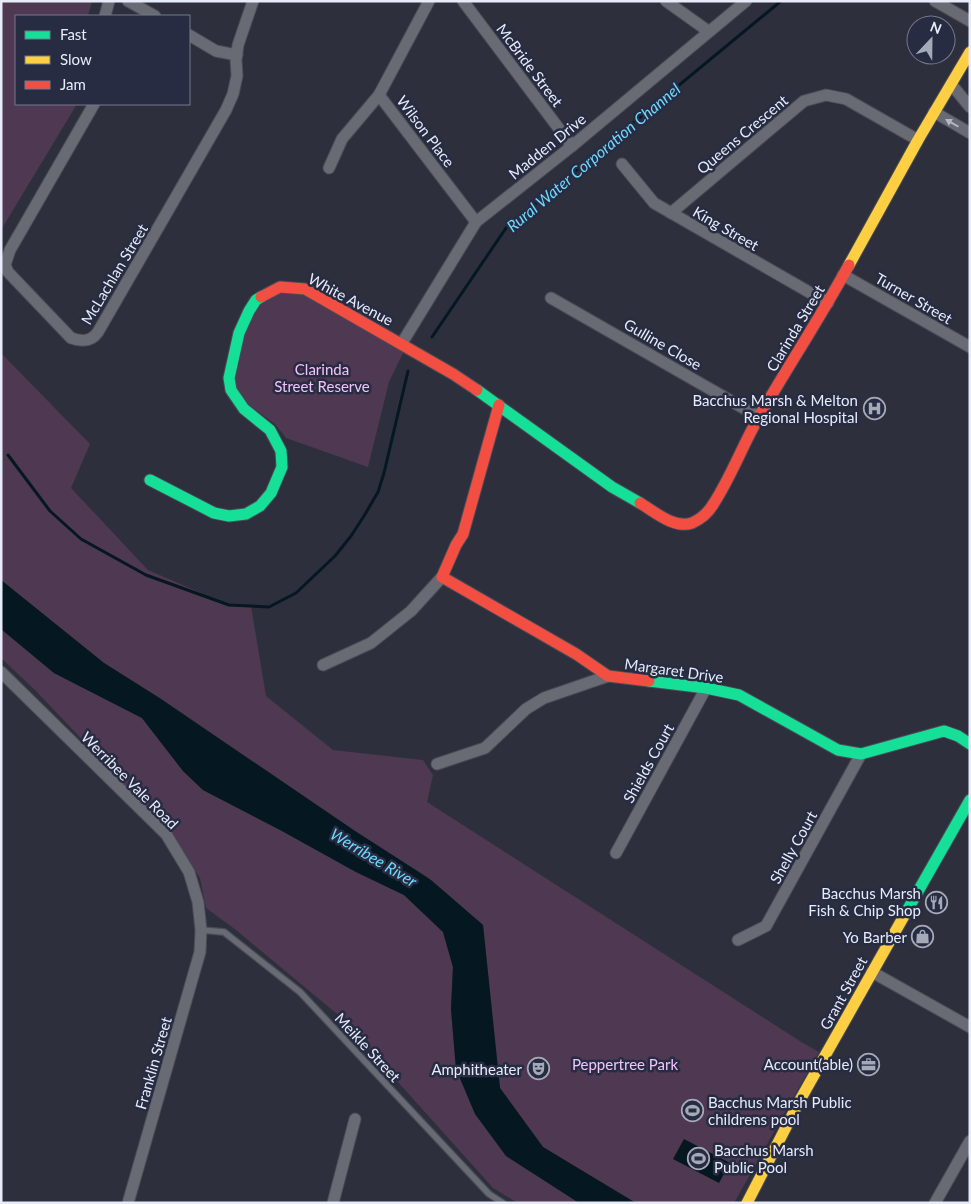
<svg xmlns="http://www.w3.org/2000/svg" width="971" height="1204" font-family="Lato,sans-serif">
	<style>
		.green { fill: #4e3852 }
		.water { fill: #051720 }
		.lines { fill: none; stroke-linecap: round; stroke-linejoin: round }
		.stream { stroke: #051720; stroke-width: 3 }
		.lane-casing { stroke: #494b56; stroke-width: 8 }
		.street-casing { stroke: #494b56; stroke-width: 13 }
		.fast-casing { stroke: #494b56; stroke-width: 13 }
		.slow-casing { stroke: #494b56; stroke-width: 13 }
		.jam-casing { stroke: #494b56; stroke-width: 13 }
		.lane { stroke: #686b74; stroke-width: 5.5 }
		.street { stroke: #686b74; stroke-width: 11 }
		.fast { stroke: #16e098; stroke-width: 11 }
		.slow { stroke: #ffcf43; stroke-width: 11 }
		.jam { stroke: #f24e42; stroke-width: 11 }
		.oneway { fill: #b4b8c4 }
		.labels { text-anchor: middle; dominant-baseline: central; stroke-width: 5; stroke-linejoin: round; paint-order: stroke }
		.street-label { font-size: 15px; fill: #e7ebfa; stroke: #272c42 }
		.park-label { font-size: 15px; fill: #f3c3f9; stroke: #272c42 }
		.poi-label { font-size: 15px; fill: #e7ebfa; stroke: #272c42; text-anchor: end }
		.water-label { font-size: 16px; font-style: italic; fill: #6ed8fe; stroke: #272c42 }
	</style>
	<rect width="100%" height="100%" fill="#2d303c"/>
	<g class="green">
		<polygon points="1,1 92,1 88,16 16,16 16,104 77,104 1,230"/>
		<polygon points="304,292 405,349 389,382 368,467 286,438 275,424 247,404 236,388 235,378 244,334 257,304 280,293"/>
		<polygon points="1,353 90,444 71,488 148,570 229,605 251,606 266,696 333,750 423,760 433,775 427,802 803,1043 819,1052 734,1203 633,1203 543,1147 500,1088 483,925 427,877 355,831 161,699 104,663 1,580"/>
		<polygon points="1,629 54,673 142,718 183,771 203,790 282,831 356,872 404,895 443,932 453,967 451,1009 456,1068 506,1156 580,1203 518,1203 493,1188 337,1014 236,930 206,908 200,878 165,827 35,690 1,658"/>
	</g>
	<g class="water">
		<polygon points="1,580 104,663 161,699 355,831 431,880 483,925 500,1088 543,1147 636,1203 579,1203 506,1156 475,1114 456,1069 451,1009 453,967 443,932 404,895 356,872 282,831 203,790 183,771 142,718 54,673 1,629"/>
		<path d="M689 1101H697L703 1105C700 1115 698 1119 687 1120L683 1115 684 1107Z"/>
		<polygon points="684,1139 730,1163 719,1183 673,1159"/>
	</g>
	<g class="lines">
		<g class="stream">
			<polyline points="432,337 506,228 781,1"/>
			<polyline points="8,455 50,511 81,539 146,575 229,605 269,607 296,593 335,556 351,536 364,516 378,492 384,473 408,371"/>
		</g>
		<defs>
			<polyline id="lane" points="201,930 224,932 300,992 489,1194 503,1203"/>
			<g id="street">
				<polyline points="128,1 155,16"/>
				<polyline points="463,1 572,146"/>
				<polyline points="666,1 708,31"/>
				<polyline points="935,1 970,21"/>
				<polyline points="105,16 109,1"/>
				<polyline points="189,35 216,51 237,55"/>
				<polyline points="951,84 970,107"/>
				<polyline points="379,95 476,222"/>
				<path d="M94 104 10 250 5 265 8 272 71 338C82 342 91 342 98 332L226 110 233 94 237 76 236 60 238 45 253 1"/>
				<polyline points="934,112 970,133"/>
				<polyline points="622,164 654,203 828,303"/>
				<polyline points="329,168 342,139 379,95 429,1"/>
				<polyline points="671,213 804,101 826,95 846,99 918,140"/>
				<polyline points="843,275 970,347"/>
				<polyline points="551,298 759,417"/>
				<polyline points="402,343 476,222 572,146 746,1"/>
				<polyline points="323,665 371,643 411,611 442,577"/>
				<polyline points="1,672 166,834 189,872 198,902 201,930 200,952 128,1203"/>
				<polyline points="437,764 485,748 526,709 544,698 608,676"/>
				<polyline points="616,853 706,688"/>
				<polyline points="738,940 766,926 861,754"/>
				<polyline points="872,972 970,1027"/>
				<polyline points="333,1203 355,1119"/>
				<polyline points="935,1203 970,1141"/>
			</g>
			<g id="fast">
				<polyline points="477,390 612,487 640,503"/>
				<polyline points="150,480 214,513 229,516 246,514 260,506 271,493 282,467 281,451 270,430 244,409 231,390 229,378 239,333 249,311 256,300 261,297"/>
				<polyline points="649,681 706,688 739,695 838,750 861,754 944,731 958,736 970,744"/>
				<polyline points="904,916 970,800"/>
			</g>
			<g id="slow">
				<polyline points="849,265 918,140 970,52"/>
				<polyline points="747,1203 800,1100 904,916"/>
			</g>
			<g id="jam">
				<polyline points="261,297 280,287 305,289 453,374 477,390"/>
				<polyline points="499,405 463,534 456,545 442,577 576,654 608,676 649,681"/>
				<path d="M640 503C655 512 674 529 692 523 701 519 709 512 714 503 732 475 743 444 760 415 789 365 821 316 849 265"/>
			</g>
		</defs>
		<use href="#lane" class="lane-casing"/>
		<use href="#street" class="street-casing"/>
		<use href="#fast" class="fast-casing"/>
		<use href="#slow" class="slow-casing"/>
		<use href="#jam" class="jam-casing"/>
		<use href="#lane" class="lane"/>
		<use href="#street" class="street"/>
		<use href="#fast" class="fast"/>
		<use href="#slow" class="slow"/>
		<use href="#jam" class="jam"/>
	</g>
	<defs><path id="oneway-solid" d="M-6-.8H1V-3.2L6.5 0L1 3.2V.8H-6Z" transform="scale(1.25)"/></defs>
	<use class="oneway" href="#oneway-solid" transform="translate(952 123) rotate(-150)"/>
	<defs>
		<symbol id="hospital-ring" viewBox="-11 -11 22 22"><circle r="9.5" fill="#272c42" stroke="#a6aab8" stroke-width="1.5"/><path d="M-5-5h3v3.5h4V-5h3V5h-3V1.5h-4V5h-3Z" fill="#a6aab8"/></symbol>
		<symbol id="restaurant-ring" viewBox="-11 -11 22 22"><circle r="9.5" fill="#272c42" stroke="#a6aab8" stroke-width="1.5"/><path d="M-5-6h1v4h1v-4h1v4h1v-4h1v5L-1.5 .5V6h-2V.5L-5-1ZM5-6V6H3V1.5H1.5Q1.5-4 5-6Z" fill="#a6aab8"/></symbol>
		<symbol id="shop-ring" viewBox="-11 -11 22 22"><circle r="9.5" fill="#272c42" stroke="#a6aab8" stroke-width="1.5"/><path d="M-5-2.5h2.3a2.7 3.5 0 0 1 5.4 0H5L5.5 6h-11ZM-1.5-2.5h3a1.5 2.3 0 0 0-3 0Z" fill="#a6aab8"/></symbol>
		<symbol id="office-ring" viewBox="-11 -11 22 22"><circle r="9.5" fill="#272c42" stroke="#a6aab8" stroke-width="1.5"/><path d="M-6-3h4V-5.5h4V-3h4V5H-6ZM-1-4.5V-3h2v-1.5ZM-6 0V1H6V0Z" fill="#a6aab8"/></symbol>
		<symbol id="theatre-ring" viewBox="-11 -11 22 22"><circle r="9.5" fill="#272c42" stroke="#a6aab8" stroke-width="1.5"/><path d="M-5-5.5Q0-4 5-5.5V0Q5 5 0 6Q-5 5-5 0ZM-3.3-2.5H-1v1.5H-3.3ZM1-2.5H3.3v1.5H1ZM-2.8 1Q0 5.5 2.8 1Z" fill="#a6aab8"/></symbol>
		<symbol id="stadium-ring" viewBox="-11 -11 22 22"><circle r="9.5" fill="#272c42" stroke="#a6aab8" stroke-width="1.5"/><path d="M0-5a6.5 5 0 1 0 0 10a6.5 5 0 1 0 0-10ZM-3.5-1.8h7v3.6h-7Z" fill="#a6aab8"/></symbol>
	</defs>
	<g fill-rule="evenodd">
		<use href="#hospital-ring" x="862" y="396" width="25" height="25"/>
		<use href="#restaurant-ring" x="924" y="890" width="25" height="25"/>
		<use href="#shop-ring" x="910" y="924" width="25" height="25"/>
		<use href="#office-ring" x="856" y="1052" width="25" height="25"/>
		<use href="#theatre-ring" x="526" y="1056" width="25" height="25"/>
		<use href="#stadium-ring" x="680" y="1098" width="25" height="25"/>
		<use href="#stadium-ring" x="686" y="1146" width="25" height="25"/>
	</g>
	<g class="labels">
		<g class="street-label">
			<text transform="translate(530 65) rotate(53)">McBride Street</text>
			<text transform="translate(426 131) rotate(53)">Wilson Place</text>
			<text transform="translate(742 134) rotate(-40)">Queens Crescent</text>
			<text transform="translate(547 146) rotate(-39)">Madden Drive</text>
			<text transform="translate(726 228) rotate(30)">King Street</text>
			<text transform="translate(114 274) rotate(-59)">McLachlan Street</text>
			<text transform="translate(914 298) rotate(30)">Turner Street</text>
			<text transform="translate(351 299) rotate(28)">White Avenue</text>
			<text transform="translate(795 328) rotate(-59)">Clarinda Street</text>
			<text transform="translate(663 344) rotate(30)">Gulline Close</text>
			<text transform="translate(674 670) rotate(8)">Margaret Drive</text>
			<text transform="translate(648 763) rotate(-61)">Shields Court</text>
			<text transform="translate(130 780) rotate(45)">Werribee Vale Road</text>
			<text transform="translate(793 847) rotate(-61)">Shelly Court</text>
			<text transform="translate(843 993) rotate(-61)">Grant Street</text>
			<text transform="translate(368 1047) rotate(47)">Meikle Street</text>
			<text transform="translate(153 1063) rotate(-74)">Franklin Street</text>
		</g>
		<g class="park-label">
			<text x="322" y="369">Clarinda<tspan x="322" dy="17">Street Reserve</tspan></text>
			<text x="625" y="1064">Peppertree Park</text>
		</g>
		<g class="poi-label">
			<text x="858" y="400">Bacchus Marsh &amp; Melton<tspan x="858" dy="17">Regional Hospital</tspan></text>
			<text x="921" y="893">Bacchus Marsh<tspan x="921" dy="17">Fish &amp; Chip Shop</tspan></text>
			<text x="907" y="937">Yo Barber</text>
			<text x="853" y="1064">Account(able)</text>
			<text x="522" y="1069">Amphitheater</text>
			<text x="708" y="1102" text-anchor="start">Bacchus Marsh Public<tspan x="708" dy="17">childrens pool</tspan></text>
			<text x="714" y="1150" text-anchor="start">Bacchus Marsh<tspan x="714" dy="17">Public Pool</tspan></text>
		</g>
		<g class="water-label">
			<text transform="translate(593 157) rotate(-40)">Rural Water Corporation Channel</text>
			<text transform="translate(374 857) rotate(31)">Werribee River</text>
		</g>
	</g>
	<rect width="971" height="1204" fill="none" stroke="#e7ebfa" stroke-width="5"/>
	<rect x="15" y="15" width="175" height="90" fill="#272c42" stroke="#74788c"/>
	<rect x="25" y="31" width="25" height="8" fill="#16e098" stroke="#74788c"/>
	<text x="60" y="40" font-size="15" fill="#e7ebfa">Fast</text>
	<rect x="25" y="56" width="25" height="8" fill="#ffcf43" stroke="#74788c"/>
	<text x="60" y="65" font-size="15" fill="#e7ebfa">Slow</text>
	<rect x="25" y="81" width="25" height="8" fill="#f24e42" stroke="#74788c"/>
	<text x="60" y="90" font-size="15" fill="#e7ebfa">Jam</text>
	<g transform="translate(931 40) rotate(22)"><circle r="24" fill="#272c42" stroke="#74788c"/>
	<path d="M0-4L9 19L0 12L-9 19Z" fill="#a6aab8"/>
	<text y="-8" font-size="14" font-weight="bold" text-anchor="middle" fill="#e7ebfa">N</text>
	</g>
</svg>
